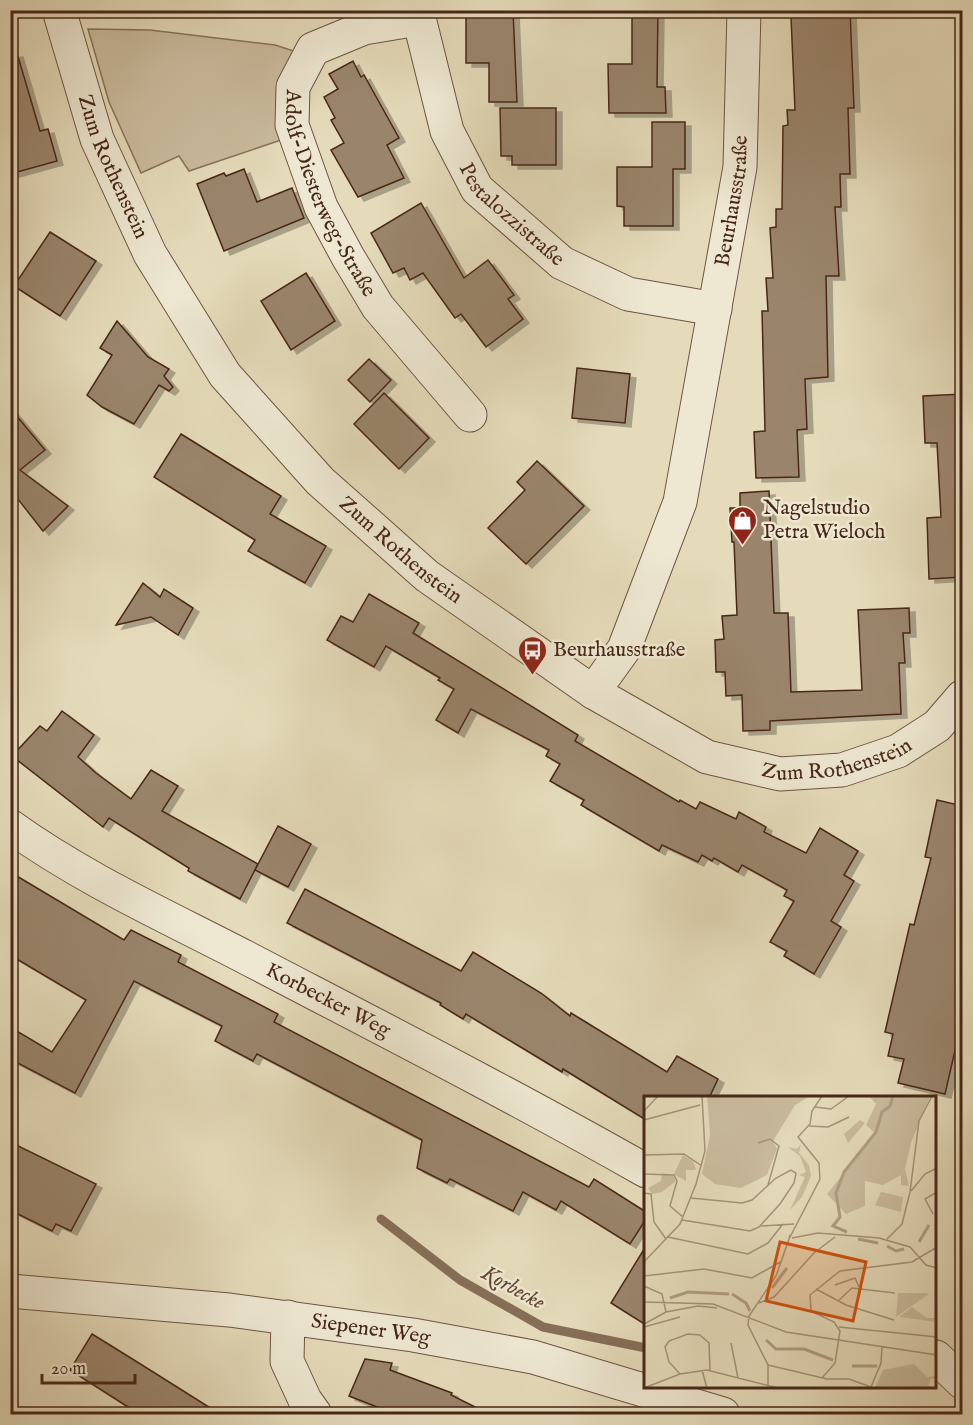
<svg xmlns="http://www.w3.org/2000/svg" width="973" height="1425" font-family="'IM FELL English',serif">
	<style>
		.green { fill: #cabc9e; stroke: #89725a; stroke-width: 1.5 }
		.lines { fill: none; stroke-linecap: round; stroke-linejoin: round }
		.stream { stroke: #866e58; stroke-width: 9 }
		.building { fill: #9a856c; stroke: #482717; stroke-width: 1.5; filter: url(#shadow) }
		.minor-casing { stroke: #6f5440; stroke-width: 35 }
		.minor { stroke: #eee8d2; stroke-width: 33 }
		.labels { text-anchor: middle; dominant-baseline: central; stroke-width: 5; stroke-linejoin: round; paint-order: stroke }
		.street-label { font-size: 21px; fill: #482717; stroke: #eee8d2 }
		.poi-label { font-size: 21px; fill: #482717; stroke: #eee8d2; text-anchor: start }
		.water-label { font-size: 22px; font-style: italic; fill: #624532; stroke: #eee8d2 }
		.inset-river { fill: none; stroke: #b09e83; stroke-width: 3 }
		.inset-road { fill: none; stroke: #a69379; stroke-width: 1.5 }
		.view { fill: #d0520e; fill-opacity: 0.15; stroke: #d0520e; stroke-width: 3 }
		.inset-edge { fill: none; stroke: #482717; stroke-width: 3 }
	</style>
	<defs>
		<filter id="shadow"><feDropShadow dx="6" dy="4" stdDeviation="0" flood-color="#0004"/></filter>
	</defs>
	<rect width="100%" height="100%" fill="#e5dbba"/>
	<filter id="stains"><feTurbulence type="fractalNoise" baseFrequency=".00333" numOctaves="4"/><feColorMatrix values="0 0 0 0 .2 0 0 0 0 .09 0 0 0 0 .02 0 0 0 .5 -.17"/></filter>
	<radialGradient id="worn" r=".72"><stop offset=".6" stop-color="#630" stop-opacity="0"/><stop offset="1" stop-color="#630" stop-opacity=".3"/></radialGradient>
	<polygon class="green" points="88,29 150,30 275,45 303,54 290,137 189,171 179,156 141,173 109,102"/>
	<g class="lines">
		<polyline class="stream" points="381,1219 460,1280 543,1327 646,1348"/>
	</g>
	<g class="building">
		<polygon points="466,10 513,10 517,102 489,102 489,63 466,63"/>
		<polygon points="632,10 658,10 657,87 665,87 666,113 609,113 608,64 632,64"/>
		<polygon points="797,10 850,10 854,108 848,108 850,174 840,174 841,207 835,207 839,276 826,276 828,377 805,379 807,429 797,430 799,477 756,478 754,432 765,431 762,311 768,311 766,278 773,278 770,228 776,227 776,209 782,209 783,126 788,125 787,110 795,110 791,17 797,16"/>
		<polygon points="17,53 40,131 48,129 57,161 10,174 10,54"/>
		<polygon points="353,61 361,77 364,75 399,138 387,145 404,178 358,197 331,150 344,143 331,120 335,118 324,97 338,89 329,74"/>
		<polygon points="500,108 556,108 556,165 512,165 512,156 501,156"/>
		<polygon points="652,122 685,122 685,169 673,169 673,226 624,226 624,207 617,206 617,167 652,167"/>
		<polygon points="244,169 257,202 292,188 304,218 224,251 197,184 224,173 226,176"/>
		<polygon points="421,203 464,278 488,260 514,295 508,299 523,319 486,347 461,314 455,318 423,273 410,280 404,268 393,273 371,233"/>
		<polygon points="50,232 96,261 60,316 14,286"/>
		<polygon points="306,273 335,321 291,350 261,301"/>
		<polygon points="117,321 148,357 169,369 164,376 173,387 169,391 159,385 134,424 102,407 87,395 112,355 100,348"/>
		<polygon points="369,359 391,380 370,402 348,380"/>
		<polygon points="577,368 630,374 625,423 572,418"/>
		<polygon points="384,393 429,438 399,469 354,424"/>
		<polygon points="963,394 963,577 929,579 927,518 941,517 937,443 925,443 923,396"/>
		<polygon points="10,408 45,450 20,470 68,506 43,531 10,489"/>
		<polygon points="181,434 281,496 270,514 326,546 305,583 248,551 255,540 154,477"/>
		<polygon points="537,461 584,506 526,564 488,528 525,490 517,482"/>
		<polygon points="769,491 774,613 788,613 791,692 862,690 858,610 909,608 910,633 903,633 905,663 899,663 901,714 770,721 770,730 743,731 742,695 726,696 725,672 716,672 715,640 724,639 722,616 737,615 734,542 732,542 730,508 740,508 740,493"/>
		<polygon points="143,583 160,597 164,589 193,608 178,635 151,617 116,625"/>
		<polygon points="369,594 419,623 413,633 578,735 575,741 679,802 680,800 696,809 700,802 736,819 739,812 766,827 764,832 806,853 820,828 858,851 844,875 854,881 831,921 841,927 814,974 784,956 787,951 770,942 794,901 784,896 787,890 742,865 738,872 714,858 712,861 702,855 698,862 662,845 659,851 581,805 584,800 550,781 560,764 546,756 549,750 471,709 458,733 436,720 454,689 438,680 440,678 386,646 374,667 327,640 341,616 353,622"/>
		<polygon points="62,711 94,735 78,757 96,773 131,799 151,770 178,786 162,811 258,864 240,899 188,871 189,868 109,818 103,827 12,756 40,726 47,731"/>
		<polygon points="937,800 963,806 963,1016 945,1094 898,1083 904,1059 888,1056 893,1034 885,1032 910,924 914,925 931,858 925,857"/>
		<polygon points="278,826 311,844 288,887 255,870"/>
		<polygon points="10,872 124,940 131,930 181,955 178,962 278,1014 274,1022 589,1187 594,1179 646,1212 646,1219 630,1244 561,1201 556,1210 523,1192 513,1211 450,1179 447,1183 417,1168 422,1140 257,1054 253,1061 215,1041 222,1026 134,981 75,1093 10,1059 10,1027 52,1052 86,1000 10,955"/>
		<polygon points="305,889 461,971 473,952 541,993 570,1016 571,1013 667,1072 677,1056 718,1079 709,1098 646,1098 646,1120 563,1069 562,1072 466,1014 463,1019 440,1005 441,1003 287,923"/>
		<polygon points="10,1142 96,1184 71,1231 56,1224 52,1231 10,1210"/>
		<polygon points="646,1246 646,1325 611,1303"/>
		<polygon points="92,1334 134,1360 220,1414 141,1414 125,1405 70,1370"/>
		<polygon points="365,1359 392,1363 390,1370 452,1393 451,1395 489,1414 395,1414 349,1396"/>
	</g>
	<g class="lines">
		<defs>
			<g id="minor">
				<path id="s1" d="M59 10 97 139 150 254 225 375 320 481 427 576 593 692 707 757 780 774 842 770 898 751 937 726 962 697"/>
				<path id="s2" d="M417 10 447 131 477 189 562 263 628 294 715 309"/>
				<path id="s3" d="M418 19 364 28 313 49 293 87 292 125 321 207 348 257 378 307 470 415"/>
				<path id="s4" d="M593 692 624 649 680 502 740 167 744 10"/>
				<path id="s5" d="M10 826C82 878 166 916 245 957 379 1027 514 1096 646 1171"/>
				<path id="s6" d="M10 1291 229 1310 413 1335 533 1357 723 1414"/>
				<polyline points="288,1317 287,1361 305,1400 315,1414"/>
				<polyline points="936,1357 962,1382"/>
			</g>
		</defs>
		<use href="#minor" class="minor-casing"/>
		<use href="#minor" class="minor"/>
	</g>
	<defs>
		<symbol id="shop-pin" viewBox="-11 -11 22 30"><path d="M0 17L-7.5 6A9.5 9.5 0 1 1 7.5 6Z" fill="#8f2418" stroke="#eee8d2"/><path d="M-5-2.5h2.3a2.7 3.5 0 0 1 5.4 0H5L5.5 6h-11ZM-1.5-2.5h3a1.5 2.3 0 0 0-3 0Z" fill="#fff"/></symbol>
		<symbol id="bus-pin" viewBox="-11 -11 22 30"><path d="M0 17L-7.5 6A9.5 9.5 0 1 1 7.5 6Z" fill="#8f2418" stroke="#eee8d2"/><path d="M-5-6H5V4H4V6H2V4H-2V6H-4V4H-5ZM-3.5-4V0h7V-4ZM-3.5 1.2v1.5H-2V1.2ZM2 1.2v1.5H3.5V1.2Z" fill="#fff"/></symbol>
	</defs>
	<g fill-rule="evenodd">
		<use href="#shop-pin" x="726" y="504" width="33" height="45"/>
		<use href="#bus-pin" x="516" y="634" width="33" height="45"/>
	</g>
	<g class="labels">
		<g class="street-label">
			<text stroke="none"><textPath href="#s1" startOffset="166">Zum Rothenstein</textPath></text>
			<text stroke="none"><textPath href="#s3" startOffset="267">Adolf-Diesterweg-Straße</textPath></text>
			<text stroke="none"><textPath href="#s4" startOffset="516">Beurhausstraße</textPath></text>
			<text stroke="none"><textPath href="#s2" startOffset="232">Pestalozzistraße</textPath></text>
			<text stroke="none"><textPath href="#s1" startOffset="652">Zum Rothenstein</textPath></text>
			<text stroke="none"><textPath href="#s1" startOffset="1156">Zum Rothenstein</textPath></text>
			<text stroke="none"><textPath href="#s5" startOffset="363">Korbecker Weg</textPath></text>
			<text stroke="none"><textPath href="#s6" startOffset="363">Siepener Weg</textPath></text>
		</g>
		<g class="poi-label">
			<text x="763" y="508">Nagelstudio<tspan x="763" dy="24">Petra Wieloch</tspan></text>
			<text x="553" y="650">Beurhausstraße</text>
		</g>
		<g class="water-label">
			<text transform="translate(513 1288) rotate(29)">Korbecke</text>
		</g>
	</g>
	<g transform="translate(644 1096)">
		<rect width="292" height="292" fill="#e5dbba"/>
		<path d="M63 0H166L151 9 129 45 133 53 123 79 97 92 71 88 58 78 66 39ZM225 0H286L267 47 261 73 265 90 257 89V79L239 89 221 85V110L202 118 183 98 232 38 222 29 232 8ZM216 24 221 27 204 47 200 38ZM157 48 155 57 165 69 167 80 158 101 146 114 161 81 155 79 162 76 156 60 144 51 153 53ZM39 59 49 65 52 74H42V85L30 78ZM18 77 29 80 32 85 18 96 8 98 4 92 17 85ZM237 96 259 101 257 116 231 109ZM254 197H281L285 198 252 221ZM268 211 283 222H292V226L255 221ZM270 268 283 281 292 280V283H286L285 290 292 292H231L239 274Z" fill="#cabc9e"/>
		<path class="inset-river" d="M203 136 189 130 196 121 192 97 200 76 232 36 238 16 246 10 249 0M214 143 234 147M275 146 285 129M243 150 252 155 260 153M128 192 143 172M88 198 102 207 106 215M26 202 44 196 85 198M122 244 132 253H160L189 264M208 270H233"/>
		<path class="inset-road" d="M171 11 187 13 205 0M0 15 14 0M0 24 56 9M165 30 184 31 205 21M114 47 126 43 135 50 124 89M0 59 40 58 58 70M0 78 30 79 33 85 26 110 39 121M267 95 281 78 293 72M0 97 7 98 10 126 22 143M289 118 281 103 293 96M38 124 106 135 115 131 136 108 150 87 152 77 147 74 132 82 108 104 98 107 47 102M116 130 150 128M146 139 145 143 176 83 175 67 154 41 166 28 168 15 178 0M24 141 104 158 124 147 139 128M148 142 174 137 235 142 266 151 282 169 293 172M243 143 258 128 266 96 275 25 288 0M0 166 36 128 52 88 61 55 58 0M0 180 60 173 108 182 138 165M191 189 211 182 215 191M0 190 18 198 22 216M172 193 202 209 250 224M194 205 208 192 251 197M0 206 69 208 142 236 293 259M115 207 130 201 170 157 191 141M0 228 22 216 54 210 73 212M0 231 36 221M195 231 293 241M87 247 94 282M124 269 183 283H205L227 291M58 274 63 292M36 278 25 266 21 251 25 245 44 238 56 239 65 247 66 274M178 282 191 267 196 235 190 226 167 215 166 199 196 175 268 166 293 151M124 290V269L104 229 105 220 132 180 145 143M227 291 237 267 238 251M0 292 36 278 63 274 134 292"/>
		<path class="view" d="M136 146 222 166 209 225 122 205Z"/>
		<rect width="292" height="292" class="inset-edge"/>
	</g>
	<rect width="973" height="1425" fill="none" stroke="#e5dbba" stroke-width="36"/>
	<rect x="12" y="12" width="949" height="1401" fill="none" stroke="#482717" stroke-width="3"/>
	<rect x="18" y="18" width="937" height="1389" fill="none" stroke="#482717" stroke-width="1.5"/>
	<path d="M42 1374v9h93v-9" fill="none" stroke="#482717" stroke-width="3"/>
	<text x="51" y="1374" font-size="18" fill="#482717" stroke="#eee8d2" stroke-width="4.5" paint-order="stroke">20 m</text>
	<rect width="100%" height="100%" filter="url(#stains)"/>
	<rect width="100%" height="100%" fill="url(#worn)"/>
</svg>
